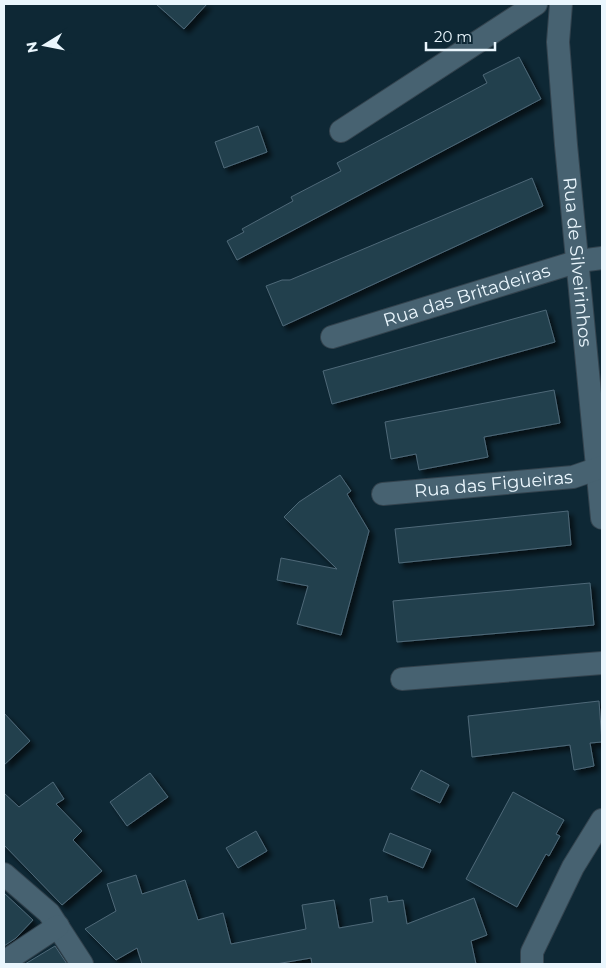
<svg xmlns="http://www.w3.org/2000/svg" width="606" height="968" font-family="Montserrat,sans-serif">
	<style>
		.building { fill: #243f4d; stroke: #4e6978; filter: url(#shadow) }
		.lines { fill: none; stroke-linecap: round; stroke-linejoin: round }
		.minor-casing { stroke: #33434e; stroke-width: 24 }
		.minor { stroke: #476271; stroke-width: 22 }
		.labels { text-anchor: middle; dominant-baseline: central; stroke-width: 4; stroke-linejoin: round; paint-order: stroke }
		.street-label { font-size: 18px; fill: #eaf6fd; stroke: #0e2835 }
	</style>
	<defs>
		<filter id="shadow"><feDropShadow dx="4.5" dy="4.5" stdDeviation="2.5" flood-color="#0009"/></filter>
	</defs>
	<rect width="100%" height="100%" fill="#0e2835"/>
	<g class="building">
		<polygon points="156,4 207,4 184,29"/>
		<polygon points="519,57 541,99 237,260 227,241 244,232 242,229 293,201 291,197 341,171 337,163 487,83 483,75"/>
		<polygon points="258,126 267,152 224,168 215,142"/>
		<polygon points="532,178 543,206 283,326 266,286 282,280 290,280"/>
		<polygon points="546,310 555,342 332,404 323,371"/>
		<polygon points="554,390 560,423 484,437 488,457 419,470 416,454 391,459 385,422"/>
		<polygon points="340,475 351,491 347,494 369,531 341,635 297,624 308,586 277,580 281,558 337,569 284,517 299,502"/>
		<polygon points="568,511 571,545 399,563 395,529"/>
		<polygon points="590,583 594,625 397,642 393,601"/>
		<polygon points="599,701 602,742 590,743 594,766 574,770 570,745 472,757 468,716"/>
		<polygon points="4,713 30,741 4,765"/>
		<polygon points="421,770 449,785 440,803 411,789"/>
		<polygon points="150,773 168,797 127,826 110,802"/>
		<polygon points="53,782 64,799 56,804 82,831 73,840 102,871 62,905 4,845 4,793 19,807"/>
		<polygon points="513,792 564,820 556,834 560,836 549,856 546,854 517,907 466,879"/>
		<polygon points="256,831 267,851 238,868 226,848"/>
		<polygon points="390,833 431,850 423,868 383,851"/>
		<polygon points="136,875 142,894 185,880 198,920 223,913 231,944 306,929 302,905 334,900 339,928 373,922 370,899 387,896 388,902 403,900 407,924 474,898 487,935 471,941 476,964 312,964 311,958 276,964 142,964 137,948 116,960 85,929 116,911 107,884"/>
		<polygon points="4,893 33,920 16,938 4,946"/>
		<polygon points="55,946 67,964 25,964"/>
	</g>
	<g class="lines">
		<defs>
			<g id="minor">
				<path id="s1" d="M561 4 558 42 566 145 602 518"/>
				<polyline points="341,131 536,4"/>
				<path id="s2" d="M332 337 579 261 602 258"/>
				<path id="s3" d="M383 494 573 477 602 467"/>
				<polyline points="402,679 602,663"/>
				<polyline points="4,874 49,913 82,964"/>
				<polyline points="4,962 58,926"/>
				<polyline points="532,964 532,952 573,867 602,820"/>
			</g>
		</defs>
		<use href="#minor" class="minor-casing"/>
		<use href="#minor" class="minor"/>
	</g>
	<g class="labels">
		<g class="street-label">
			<text stroke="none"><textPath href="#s1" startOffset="259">Rua de Silveirinhos</textPath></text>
			<text stroke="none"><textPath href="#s2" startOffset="141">Rua das Britadeiras</textPath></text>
			<text stroke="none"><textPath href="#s3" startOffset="111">Rua das Figueiras</textPath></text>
		</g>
	</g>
	<rect width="606" height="968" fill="none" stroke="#eaf6fd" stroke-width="10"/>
	<g transform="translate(45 45) rotate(260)" stroke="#0e2835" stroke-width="4" paint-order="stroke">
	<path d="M0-4L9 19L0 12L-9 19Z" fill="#eaf6fd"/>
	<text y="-8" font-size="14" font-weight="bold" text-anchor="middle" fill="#eaf6fd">N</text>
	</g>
	<path d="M426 42v8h69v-8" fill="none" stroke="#eaf6fd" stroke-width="2.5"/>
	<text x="434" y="42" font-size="15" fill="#eaf6fd" stroke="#0e2835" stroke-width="4" paint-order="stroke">20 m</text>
</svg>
